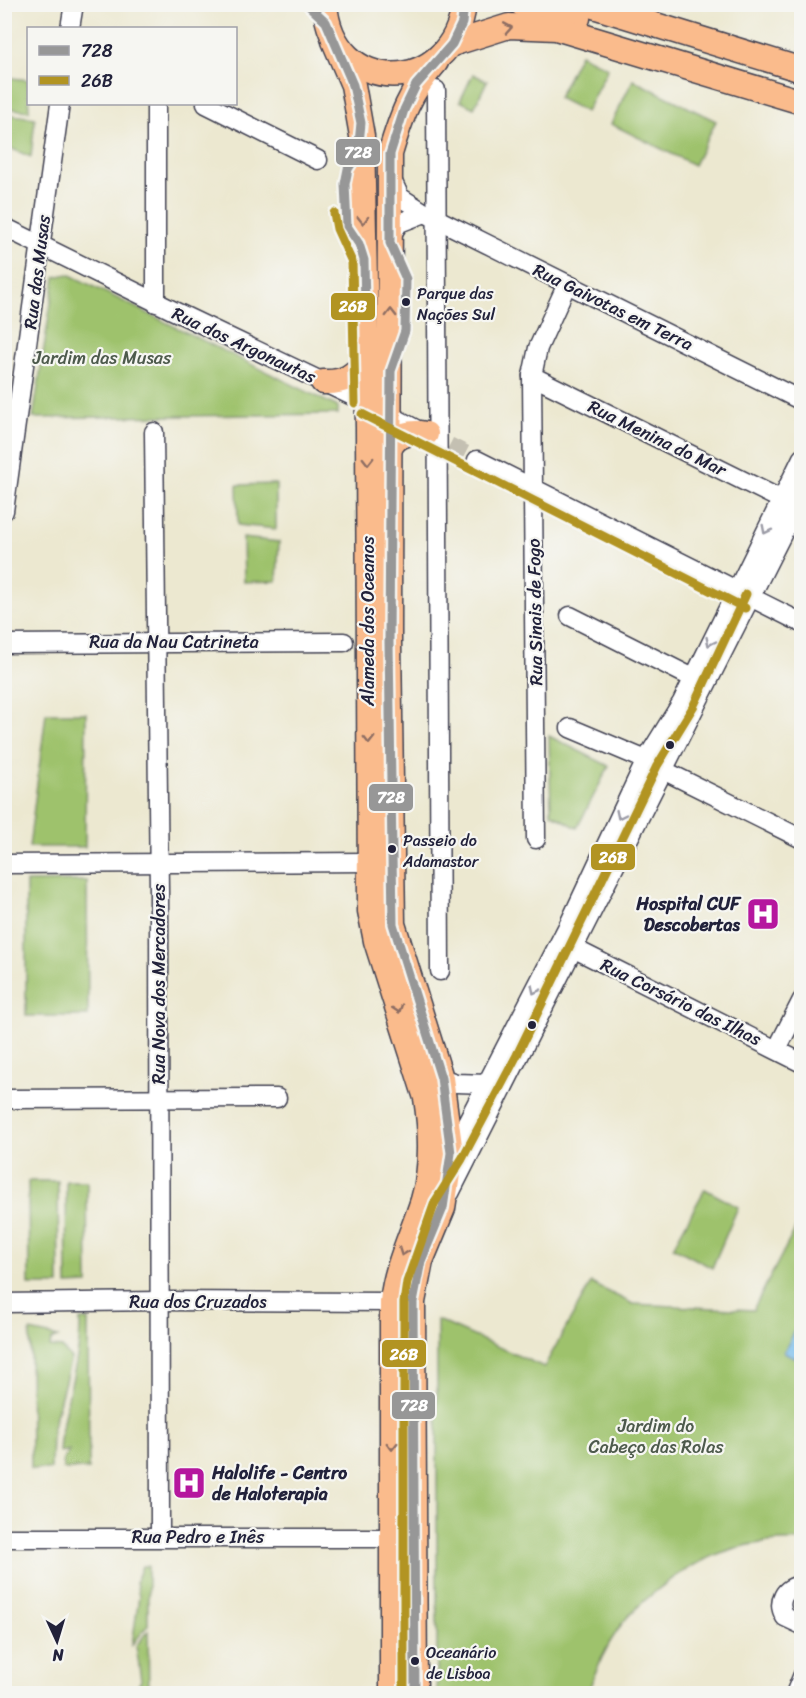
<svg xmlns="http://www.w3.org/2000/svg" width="806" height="1698" font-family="Sriracha,sans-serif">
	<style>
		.green { fill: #9ec26c; stroke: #607254; stroke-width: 1.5 }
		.water { fill: #75bced; stroke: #4c6f94; stroke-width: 1.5 }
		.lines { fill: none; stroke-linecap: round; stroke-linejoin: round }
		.minor-tunnel { stroke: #c4c0b2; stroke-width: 18; stroke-dasharray: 18 9; stroke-linecap: butt }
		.minor-casing { stroke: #404051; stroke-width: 21 }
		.major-casing { stroke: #404051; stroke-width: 27 }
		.minor { stroke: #fff; stroke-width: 18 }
		.major { stroke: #fabb8c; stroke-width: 24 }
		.bus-1-casing { stroke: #f6f6f2; stroke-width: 14 }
		.bus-2-casing { stroke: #f6f6f2; stroke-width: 14 }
		.bus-1 { stroke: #979797; stroke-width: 9 }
		.bus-2 { stroke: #b29422; stroke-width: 9 }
		.oneway { stroke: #8e6e64 }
		.oneway2 { stroke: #9c9ca7 }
		.bus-dot { fill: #22223b; stroke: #f6f6f2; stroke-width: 2 }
		.labels { text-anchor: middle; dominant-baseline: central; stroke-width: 4.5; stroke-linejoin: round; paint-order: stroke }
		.bus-label { font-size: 16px; fill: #22223b; stroke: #f6f6f2; text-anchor: start }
		.street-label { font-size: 18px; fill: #22223b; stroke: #f6f6f2 }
		.park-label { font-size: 18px; fill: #4d5a4c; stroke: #f6f6f2 }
		.poi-label { font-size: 18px; font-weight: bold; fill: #22223b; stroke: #f6f6f2; text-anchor: end }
		.line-badge { stroke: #f6f6f2; stroke-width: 2 }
		.badge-label { font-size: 16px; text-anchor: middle; font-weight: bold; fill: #fff }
	</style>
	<rect width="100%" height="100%" fill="#f6f6f2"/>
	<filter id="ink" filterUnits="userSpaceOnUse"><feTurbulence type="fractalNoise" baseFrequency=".0167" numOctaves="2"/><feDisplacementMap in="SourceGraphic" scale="12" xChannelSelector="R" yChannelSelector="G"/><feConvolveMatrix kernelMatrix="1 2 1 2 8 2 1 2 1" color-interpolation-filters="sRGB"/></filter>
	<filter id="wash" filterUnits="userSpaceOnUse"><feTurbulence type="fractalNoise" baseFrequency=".008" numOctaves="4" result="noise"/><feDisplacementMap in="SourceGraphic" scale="24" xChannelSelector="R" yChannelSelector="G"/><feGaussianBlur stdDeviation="1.35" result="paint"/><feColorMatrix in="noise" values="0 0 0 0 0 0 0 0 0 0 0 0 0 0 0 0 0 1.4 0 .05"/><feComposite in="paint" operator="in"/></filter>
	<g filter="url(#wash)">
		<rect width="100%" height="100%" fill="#ece8d0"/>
		<g class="green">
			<polygon points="580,54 608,68 586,112 558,98"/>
			<polygon points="473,74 487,81 474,108 460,101"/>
			<polygon points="4,77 28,80 29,111 5,108"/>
			<polygon points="633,80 716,121 694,165 611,124"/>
			<polygon points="5,114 35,118 31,157 5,146"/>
			<polygon points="68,274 338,407 338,414 33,418 55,277"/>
			<polygon points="276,484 276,529 238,525 237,485"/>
			<polygon points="243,538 279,542 277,581 244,582"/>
			<polygon points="46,713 86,713 85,847 29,847"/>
			<polygon points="549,736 609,766 577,828 551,813"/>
			<polygon points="87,881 88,1016 26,1016 26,882"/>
			<polygon points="28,1181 58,1181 59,1285 29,1285"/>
			<polygon points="66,1181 87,1181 88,1284 67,1285"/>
			<polygon points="705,1189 738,1207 712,1268 673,1247"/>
			<path d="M801 1218V1541C741 1539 697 1557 651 1595 640 1605 627 1615 619 1628 605 1648 595 1671 588 1693H437V1320L544 1367 591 1283 633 1304 753 1310Z"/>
			<path d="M80 1320H88L89 1469H63V1460L69 1450 59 1452C61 1407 81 1366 80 1320Z"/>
			<polygon points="30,1331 58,1337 51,1340 50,1347 62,1348 71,1358 52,1431 51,1469 31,1469"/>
			<polygon points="142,1566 148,1566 148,1625 132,1645 139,1596 136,1582"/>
			<polygon points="148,1631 149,1693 134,1693 141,1680 136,1646"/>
		</g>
		<polygon class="water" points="801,1319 801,1361 784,1352"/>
	</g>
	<g filter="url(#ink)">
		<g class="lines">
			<polyline class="minor-tunnel" points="449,446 477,460"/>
			<defs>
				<g id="minor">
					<polyline points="70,28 74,4"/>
					<polyline points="436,90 440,971"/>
					<polyline points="156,104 156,303"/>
					<polyline points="206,104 318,160"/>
					<polyline points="391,178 400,197 425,213 802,401"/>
					<polyline points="4,227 172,310 367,403 425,434"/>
					<polyline points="390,237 399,223 425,213"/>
					<polyline points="532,376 782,500"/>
					<polyline points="154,432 159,892 160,1537"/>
					<polyline points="477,460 802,623"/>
					<polyline points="4,511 60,104"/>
					<polyline points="570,616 693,678"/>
					<polyline points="4,644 344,642"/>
					<polyline points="570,728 646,760"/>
					<polyline points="663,770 802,839"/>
					<polyline points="536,839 532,376 538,348 567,284"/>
					<polyline points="4,864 369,862"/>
					<polyline points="563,943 802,1063"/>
					<polyline points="777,1049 802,1000"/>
					<polyline points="441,1078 456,1083 488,1084"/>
					<polyline points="4,1099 277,1098"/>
					<polyline points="450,1155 570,922 646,760 682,702 802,458"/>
					<polyline points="450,1193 802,495"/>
					<polyline points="4,1303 160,1301 392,1302"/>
					<polyline points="4,1538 392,1538"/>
					<path d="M802 1585C784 1587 776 1602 785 1617L802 1625"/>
					<polyline points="795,1694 802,1677"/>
				</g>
				<g id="major">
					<path d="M325 4C332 98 453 98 464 4"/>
					<polyline points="522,4 578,18"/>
					<polyline points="587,4 802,70"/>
					<path d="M334 41 353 85 362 136 368 428 370 911 376 941 426 1098C431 1131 433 1167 423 1200 412 1235 396 1265 392 1302V1694"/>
					<polyline points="452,44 509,26 556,28 802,102"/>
					<path d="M323 382C344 383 355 376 366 359"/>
					<path d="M390 448C396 434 412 431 426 434"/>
					<path d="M415 1694 413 1302 421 1261 443 1208 451 1153 441 1078 393 924 389 642 390 154C401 117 410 91 436 62"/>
				</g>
			</defs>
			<use href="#minor" class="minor-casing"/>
			<use href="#major" class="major-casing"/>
			<use href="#minor" class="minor"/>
			<use href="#major" class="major"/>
			<defs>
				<g id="bus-1">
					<polyline points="307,4 326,22 353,85 361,123 358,153 348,169 345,184 347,226 359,244 364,260 365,307"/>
					<polyline points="415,1694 413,1302 421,1261 443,1208 451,1153 441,1078 393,924 389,642 391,371 405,331 406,279 390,243 390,154 404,110 416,85 452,44 462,23 464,4"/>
				</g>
				<g id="bus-2">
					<polyline points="334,213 337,229 352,262 355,403"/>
					<polyline points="362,414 745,608"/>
					<polyline points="404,1694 404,1303 407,1282 435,1202 462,1159 517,1055 657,766 693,707 746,594"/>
				</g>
			</defs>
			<use href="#bus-1" class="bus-1-casing"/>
			<use href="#bus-2" class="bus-2-casing"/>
			<use href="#bus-1" class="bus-1"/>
			<use href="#bus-2" class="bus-2"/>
		</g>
		<defs><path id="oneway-chevron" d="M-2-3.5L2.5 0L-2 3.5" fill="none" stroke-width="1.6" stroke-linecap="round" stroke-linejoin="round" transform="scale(1.5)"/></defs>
		<g class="oneway">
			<use href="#oneway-chevron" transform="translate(508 28) rotate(-10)"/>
			<use href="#oneway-chevron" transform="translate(363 220) rotate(89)"/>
			<use href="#oneway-chevron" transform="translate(391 313) rotate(-90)"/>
			<use href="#oneway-chevron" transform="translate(368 461) rotate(90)"/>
			<use href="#oneway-chevron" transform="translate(369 740) rotate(90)"/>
			<use href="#oneway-chevron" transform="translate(398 1009) rotate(72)"/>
			<use href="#oneway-chevron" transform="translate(403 1252) rotate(110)"/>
			<use href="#oneway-chevron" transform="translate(392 1446) rotate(90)"/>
		</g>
		<g class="oneway2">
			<use href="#oneway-chevron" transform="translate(766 530) rotate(117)"/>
			<use href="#oneway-chevron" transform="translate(710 642) rotate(115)"/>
			<use href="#oneway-chevron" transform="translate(620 815) rotate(115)"/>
			<use href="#oneway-chevron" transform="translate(535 990) rotate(116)"/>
		</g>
	</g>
	<defs>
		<symbol id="hospital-square" viewBox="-11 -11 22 22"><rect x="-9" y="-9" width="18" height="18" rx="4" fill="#b5179e" stroke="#f6f6f2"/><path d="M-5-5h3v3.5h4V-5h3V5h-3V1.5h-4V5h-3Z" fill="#fff"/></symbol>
	</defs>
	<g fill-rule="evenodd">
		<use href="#hospital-square" x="744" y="895" width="38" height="38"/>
		<use href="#hospital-square" x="170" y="1464" width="38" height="38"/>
	</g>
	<g class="bus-dot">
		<circle cx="406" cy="302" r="5"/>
		<circle cx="670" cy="745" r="5"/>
		<circle cx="392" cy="849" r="5"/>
		<circle cx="532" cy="1025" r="5"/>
		<circle cx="415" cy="1661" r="5"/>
	</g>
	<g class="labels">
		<g class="bus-label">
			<text x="417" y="293">Parque das<tspan x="417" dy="21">Nações Sul</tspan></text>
			<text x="403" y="840">Passeio do<tspan x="403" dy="21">Adamastor</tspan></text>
			<text x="426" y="1652">Oceanário<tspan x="426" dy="21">de Lisboa</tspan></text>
		</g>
		<g class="street-label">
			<text transform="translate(37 272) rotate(-83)">Rua das Musas</text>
			<text transform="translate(613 307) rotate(26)">Rua Gaivotas em Terra</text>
			<text transform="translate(244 345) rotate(25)">Rua dos Argonautas</text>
			<text transform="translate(657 438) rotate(26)">Rua Menina do Mar</text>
			<text transform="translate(535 612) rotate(-91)">Rua Sinais de Fogo</text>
			<text transform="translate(368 621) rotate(-90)">Alameda dos Oceanos</text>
			<text x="174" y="642">Rua da Nau Catrineta</text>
			<text transform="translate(159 984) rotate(-90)">Rua Nova dos Mercadores</text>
			<text transform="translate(681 1002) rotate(26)">Rua Corsário das Ilhas</text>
			<text x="198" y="1302">Rua dos Cruzados</text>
			<text x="198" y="1537">Rua Pedro e Inês</text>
		</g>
		<g class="park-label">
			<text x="102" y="358">Jardim das Musas</text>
			<text x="656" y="1426">Jardim do<tspan x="656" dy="21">Cabeço das Rolas</tspan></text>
		</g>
		<g class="poi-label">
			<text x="740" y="904">Hospital CUF<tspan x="740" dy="21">Descobertas</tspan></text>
			<text x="212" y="1473" text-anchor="start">Halolife - Centro<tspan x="212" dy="21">de Haloterapia</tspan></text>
		</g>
	</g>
	<g class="line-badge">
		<rect x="335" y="138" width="46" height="28" rx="6" fill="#979797"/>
		<rect x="330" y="292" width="46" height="29" rx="6" fill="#b29422"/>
		<rect x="368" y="783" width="46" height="29" rx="6" fill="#979797"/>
		<rect x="590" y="843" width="46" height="28" rx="6" fill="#b29422"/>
		<rect x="381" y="1339" width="46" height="29" rx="6" fill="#b29422"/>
		<rect x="391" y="1391" width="45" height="29" rx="6" fill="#979797"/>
	</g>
	<g class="badge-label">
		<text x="358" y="158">728</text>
		<text x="353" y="312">26B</text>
		<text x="391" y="803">728</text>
		<text x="613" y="863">26B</text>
		<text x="404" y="1360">26B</text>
		<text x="414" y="1411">728</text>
	</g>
	<rect width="806" height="1698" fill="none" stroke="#f6f6f2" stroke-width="24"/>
	<rect x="27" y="27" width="210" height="78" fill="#f6f6f2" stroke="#a1a1a9" stroke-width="1.5"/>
	<rect x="39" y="46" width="30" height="9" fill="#979797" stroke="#a1a1a9" stroke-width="1.5"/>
	<text x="81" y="57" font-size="18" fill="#22223b">728</text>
	<rect x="39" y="76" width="30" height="9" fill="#b29422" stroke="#a1a1a9" stroke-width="1.5"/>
	<text x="81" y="87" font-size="18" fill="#22223b">26B</text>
	<g transform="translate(57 1641) rotate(176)" stroke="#f6f6f2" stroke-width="4.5" paint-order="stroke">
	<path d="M0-4.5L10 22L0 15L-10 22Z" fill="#22223b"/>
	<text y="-9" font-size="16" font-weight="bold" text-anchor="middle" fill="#22223b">N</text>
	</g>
</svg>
